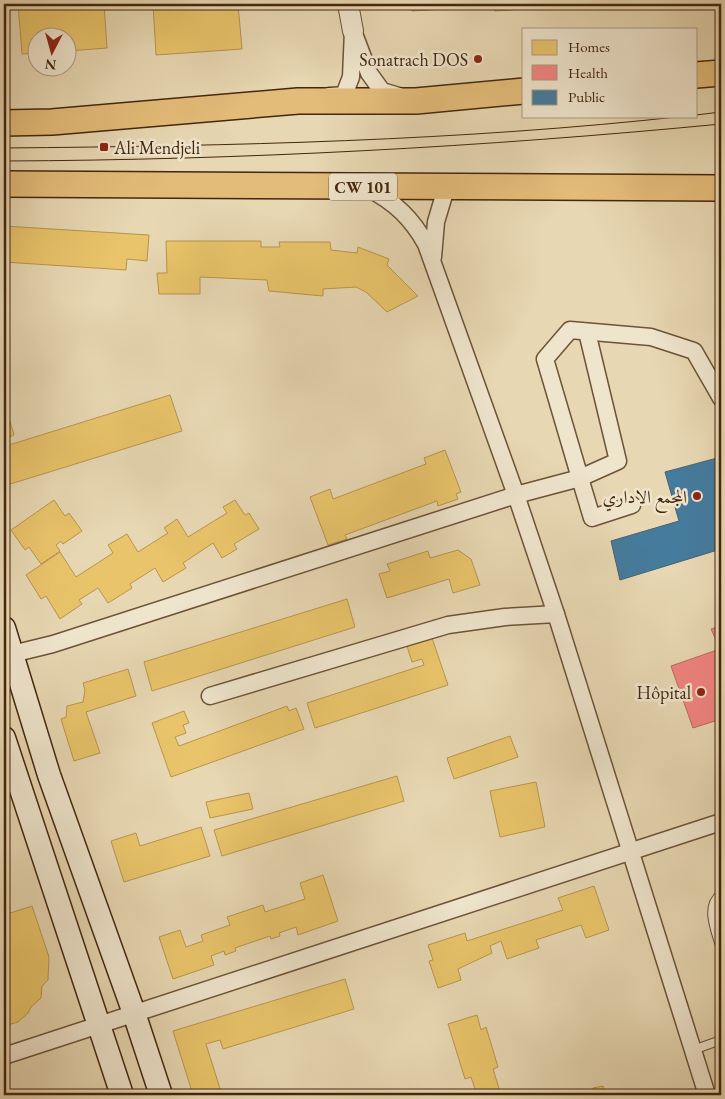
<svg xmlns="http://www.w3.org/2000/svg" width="725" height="1099" font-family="'EB Garamond',Amiri,serif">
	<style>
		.homes { fill: #e9c46a; stroke: #b8954e }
		.health { fill: #f28482; stroke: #be685f }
		.public { fill: #457b9d; stroke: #456272 }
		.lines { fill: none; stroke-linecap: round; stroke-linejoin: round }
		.service-casing { stroke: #6d5337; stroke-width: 10 }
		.minor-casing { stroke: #6d5337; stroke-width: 19 }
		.tertiary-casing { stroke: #6d5337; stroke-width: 22 }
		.secondary-casing { stroke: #44270e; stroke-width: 25 }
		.primary-casing { stroke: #44270e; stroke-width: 28 }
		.service { stroke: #efe5cd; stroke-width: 8 }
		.minor { stroke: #efe5cd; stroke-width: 16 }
		.tertiary { stroke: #efe5cd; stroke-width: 20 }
		.secondary { stroke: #efe5cd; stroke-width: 22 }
		.primary { stroke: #e4bc79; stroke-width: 25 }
		.tram { stroke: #44270e; stroke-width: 1 }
		.poi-dot { fill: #8f2418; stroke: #efe5cd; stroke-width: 2 }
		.labels { text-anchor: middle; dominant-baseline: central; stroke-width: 5; stroke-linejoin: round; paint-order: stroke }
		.shield { fill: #efe5cd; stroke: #776047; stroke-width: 1 }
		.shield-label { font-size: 16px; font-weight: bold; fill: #44270e }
		.poi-label { font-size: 18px; fill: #44270e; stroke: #efe5cd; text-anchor: end }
	</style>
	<rect width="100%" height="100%" fill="#e7d7b2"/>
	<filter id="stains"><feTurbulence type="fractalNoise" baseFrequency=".004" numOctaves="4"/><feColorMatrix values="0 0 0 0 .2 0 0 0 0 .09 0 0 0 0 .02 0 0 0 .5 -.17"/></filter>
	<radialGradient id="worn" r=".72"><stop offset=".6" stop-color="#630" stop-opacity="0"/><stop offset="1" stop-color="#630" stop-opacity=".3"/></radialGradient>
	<g class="homes">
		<polygon points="18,4 104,4 107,48 68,51 68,38 38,38 38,53 22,54"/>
		<polygon points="153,4 238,4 242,49 156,55"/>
		<polygon points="410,4 444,4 445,9 412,11"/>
		<polygon points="495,4 553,4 553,7 495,11"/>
		<polygon points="4,226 149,235 147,261 127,259 126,270 4,262"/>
		<polygon points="166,241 261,241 261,247 280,247 279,242 330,242 331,250 357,253 358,247 389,259 387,265 418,296 387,312 366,292 356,287 323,289 323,296 269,291 267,280 200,277 200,294 159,294 157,273 167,273"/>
		<polygon points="170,395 182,431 4,486 4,401 14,435 7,438 9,445"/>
		<polygon points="445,450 461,492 456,494 458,499 438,506 437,501 345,535 347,539 328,545 310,497 330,489 333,499 426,464 424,458"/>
		<polygon points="54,500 65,516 69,513 82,531 63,544 61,541 56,545 60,551 41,564 29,547 25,550 11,530"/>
		<polygon points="235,500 245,515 249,513 259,529 234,544 237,549 222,558 213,543 183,563 186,568 163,582 155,568 130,584 132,588 108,603 98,588 79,600 82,604 60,619 46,596 41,599 26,575 60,552 76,577 113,553 108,545 127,534 138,552 168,533 164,528 177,519 188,537 227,513 223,507"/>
		<polygon points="458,550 471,559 480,585 453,593 449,579 387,598 379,574 390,571 387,564 428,551 430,558"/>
		<polygon points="347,599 355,627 152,691 144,662"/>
		<polygon points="431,635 448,685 315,728 307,703 424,665 422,659 412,662 406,643"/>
		<polygon points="128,669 136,696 86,712 100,753 74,761 61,719 66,717 67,706 83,702 85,690 83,683"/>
		<polygon points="287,706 289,711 296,708 304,729 171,777 152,723 184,711 189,723 183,725 186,733 175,737 179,746"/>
		<polygon points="510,736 518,757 454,779 447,758"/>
		<polygon points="397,776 404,801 222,856 214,830"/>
		<polygon points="536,782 545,827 500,837 490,791"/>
		<polygon points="249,793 253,809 210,818 206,802"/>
		<polygon points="201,827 210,856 124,882 111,841 136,833 140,846"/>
		<polygon points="323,875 338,921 298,935 296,927 279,933 280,936 271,939 270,936 235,948 236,951 225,955 224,951 211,956 214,965 173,979 159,937 180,930 186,947 203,941 201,935 230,925 227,917 263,905 265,912 305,899 300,883"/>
		<polygon points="594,886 609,930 586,938 581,925 536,940 539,948 507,959 501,941 490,946 492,953 458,969 461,980 438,988 429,961 433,960 428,945 465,933 467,941 563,910 558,898"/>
		<polygon points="32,906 49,957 48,980 42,986 41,998 31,1007 28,1013 18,1022 4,1026 4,915"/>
		<polygon points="345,979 354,1009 223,1049 220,1040 206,1044 222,1095 193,1095 173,1031"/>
		<polygon points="477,1015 481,1030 486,1027 498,1067 493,1069 501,1095 477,1095 471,1077 465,1079 448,1024"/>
		<polygon points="603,1086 605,1095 594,1095 593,1088"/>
	</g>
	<polygon class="health" points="721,626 721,719 693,728 671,666 720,649 711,629"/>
	<polygon class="public" points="721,457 721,549 620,580 611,541 679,521 665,472"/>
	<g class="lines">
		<defs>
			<g id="service">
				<path d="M721 894C704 906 716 932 721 949"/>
				<polyline points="693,1050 721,1040"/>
			</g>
			<g id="minor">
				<polyline points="329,96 344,95 351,77 353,31 369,73 382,91 399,96"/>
				<path d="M369 189C395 202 412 219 426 244L516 495 556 614 707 1095"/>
				<polyline points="433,257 436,222 447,185"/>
				<polyline points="587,332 618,461 580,478 592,518 632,505"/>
				<polyline points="4,656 53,644 516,495 580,478 545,359 570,330 651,337 694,351 721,398"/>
				<polyline points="210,696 448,625 505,617 556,614"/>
				<polyline points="4,1056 721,822"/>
			</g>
			<polyline id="tertiary" points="348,4 353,31"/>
			<g id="secondary">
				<polyline points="4,628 49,775 134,1013 161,1095"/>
				<polyline points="4,738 122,1095"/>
			</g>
			<g id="primary">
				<polyline points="696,75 721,73"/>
				<polyline points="4,123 52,122 298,101 416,101 524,91"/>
				<polyline points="4,184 721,188"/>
			</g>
		</defs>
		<use href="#service" class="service-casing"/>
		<use href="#minor" class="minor-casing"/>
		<use href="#tertiary" class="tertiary-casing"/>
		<use href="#secondary" class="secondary-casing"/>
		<use href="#primary" class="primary-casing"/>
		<use href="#service" class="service"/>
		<use href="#minor" class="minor"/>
		<use href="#tertiary" class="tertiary"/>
		<use href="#secondary" class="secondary"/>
		<use href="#primary" class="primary"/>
		<g class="tram">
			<polyline points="696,115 721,112"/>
			<path d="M4 148C232 146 460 141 686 116"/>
			<path d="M4 161C243 160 483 147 721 124"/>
		</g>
	</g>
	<g class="poi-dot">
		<circle cx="478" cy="59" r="5"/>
		<rect x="99" y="142" width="10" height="10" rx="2.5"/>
		<circle cx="697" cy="496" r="5"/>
		<circle cx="701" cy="692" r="5"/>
	</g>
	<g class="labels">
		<rect class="shield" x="329" y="173.5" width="68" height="27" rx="4"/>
		<g class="shield-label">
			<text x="363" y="187">CW 101</text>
		</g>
		<g class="poi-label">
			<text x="468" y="59">Sonatrach DOS</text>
			<text x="114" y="147" text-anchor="start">Ali Mendjeli</text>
			<text x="687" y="496">المجمع الاداري</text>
			<text x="691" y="692">Hôpital</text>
		</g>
	</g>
	<rect width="725" height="1099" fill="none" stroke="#e7d7b2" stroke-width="20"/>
	<rect x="5" y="5" width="715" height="1089" fill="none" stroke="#44270e" stroke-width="2.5"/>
	<rect x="10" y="10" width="705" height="1079" fill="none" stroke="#44270e"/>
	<rect x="522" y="28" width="175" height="90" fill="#efe5cd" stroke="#ab9981"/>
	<rect x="532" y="40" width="25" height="15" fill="#e9c46a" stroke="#ab9981"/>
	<text x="568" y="52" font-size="15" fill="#44270e">Homes</text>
	<rect x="532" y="65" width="25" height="15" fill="#f28482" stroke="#ab9981"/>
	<text x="568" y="78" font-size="15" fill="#44270e">Health</text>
	<rect x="532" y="90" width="25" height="15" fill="#457b9d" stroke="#ab9981"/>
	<text x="568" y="102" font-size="15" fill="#44270e">Public</text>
	<g transform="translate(52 52) rotate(186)"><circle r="24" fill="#efe5cd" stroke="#ab9981"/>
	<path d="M0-4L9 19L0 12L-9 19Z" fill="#8f2418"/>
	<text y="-8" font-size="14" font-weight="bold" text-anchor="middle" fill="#44270e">N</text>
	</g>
	<rect width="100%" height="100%" filter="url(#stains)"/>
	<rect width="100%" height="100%" fill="url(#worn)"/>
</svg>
